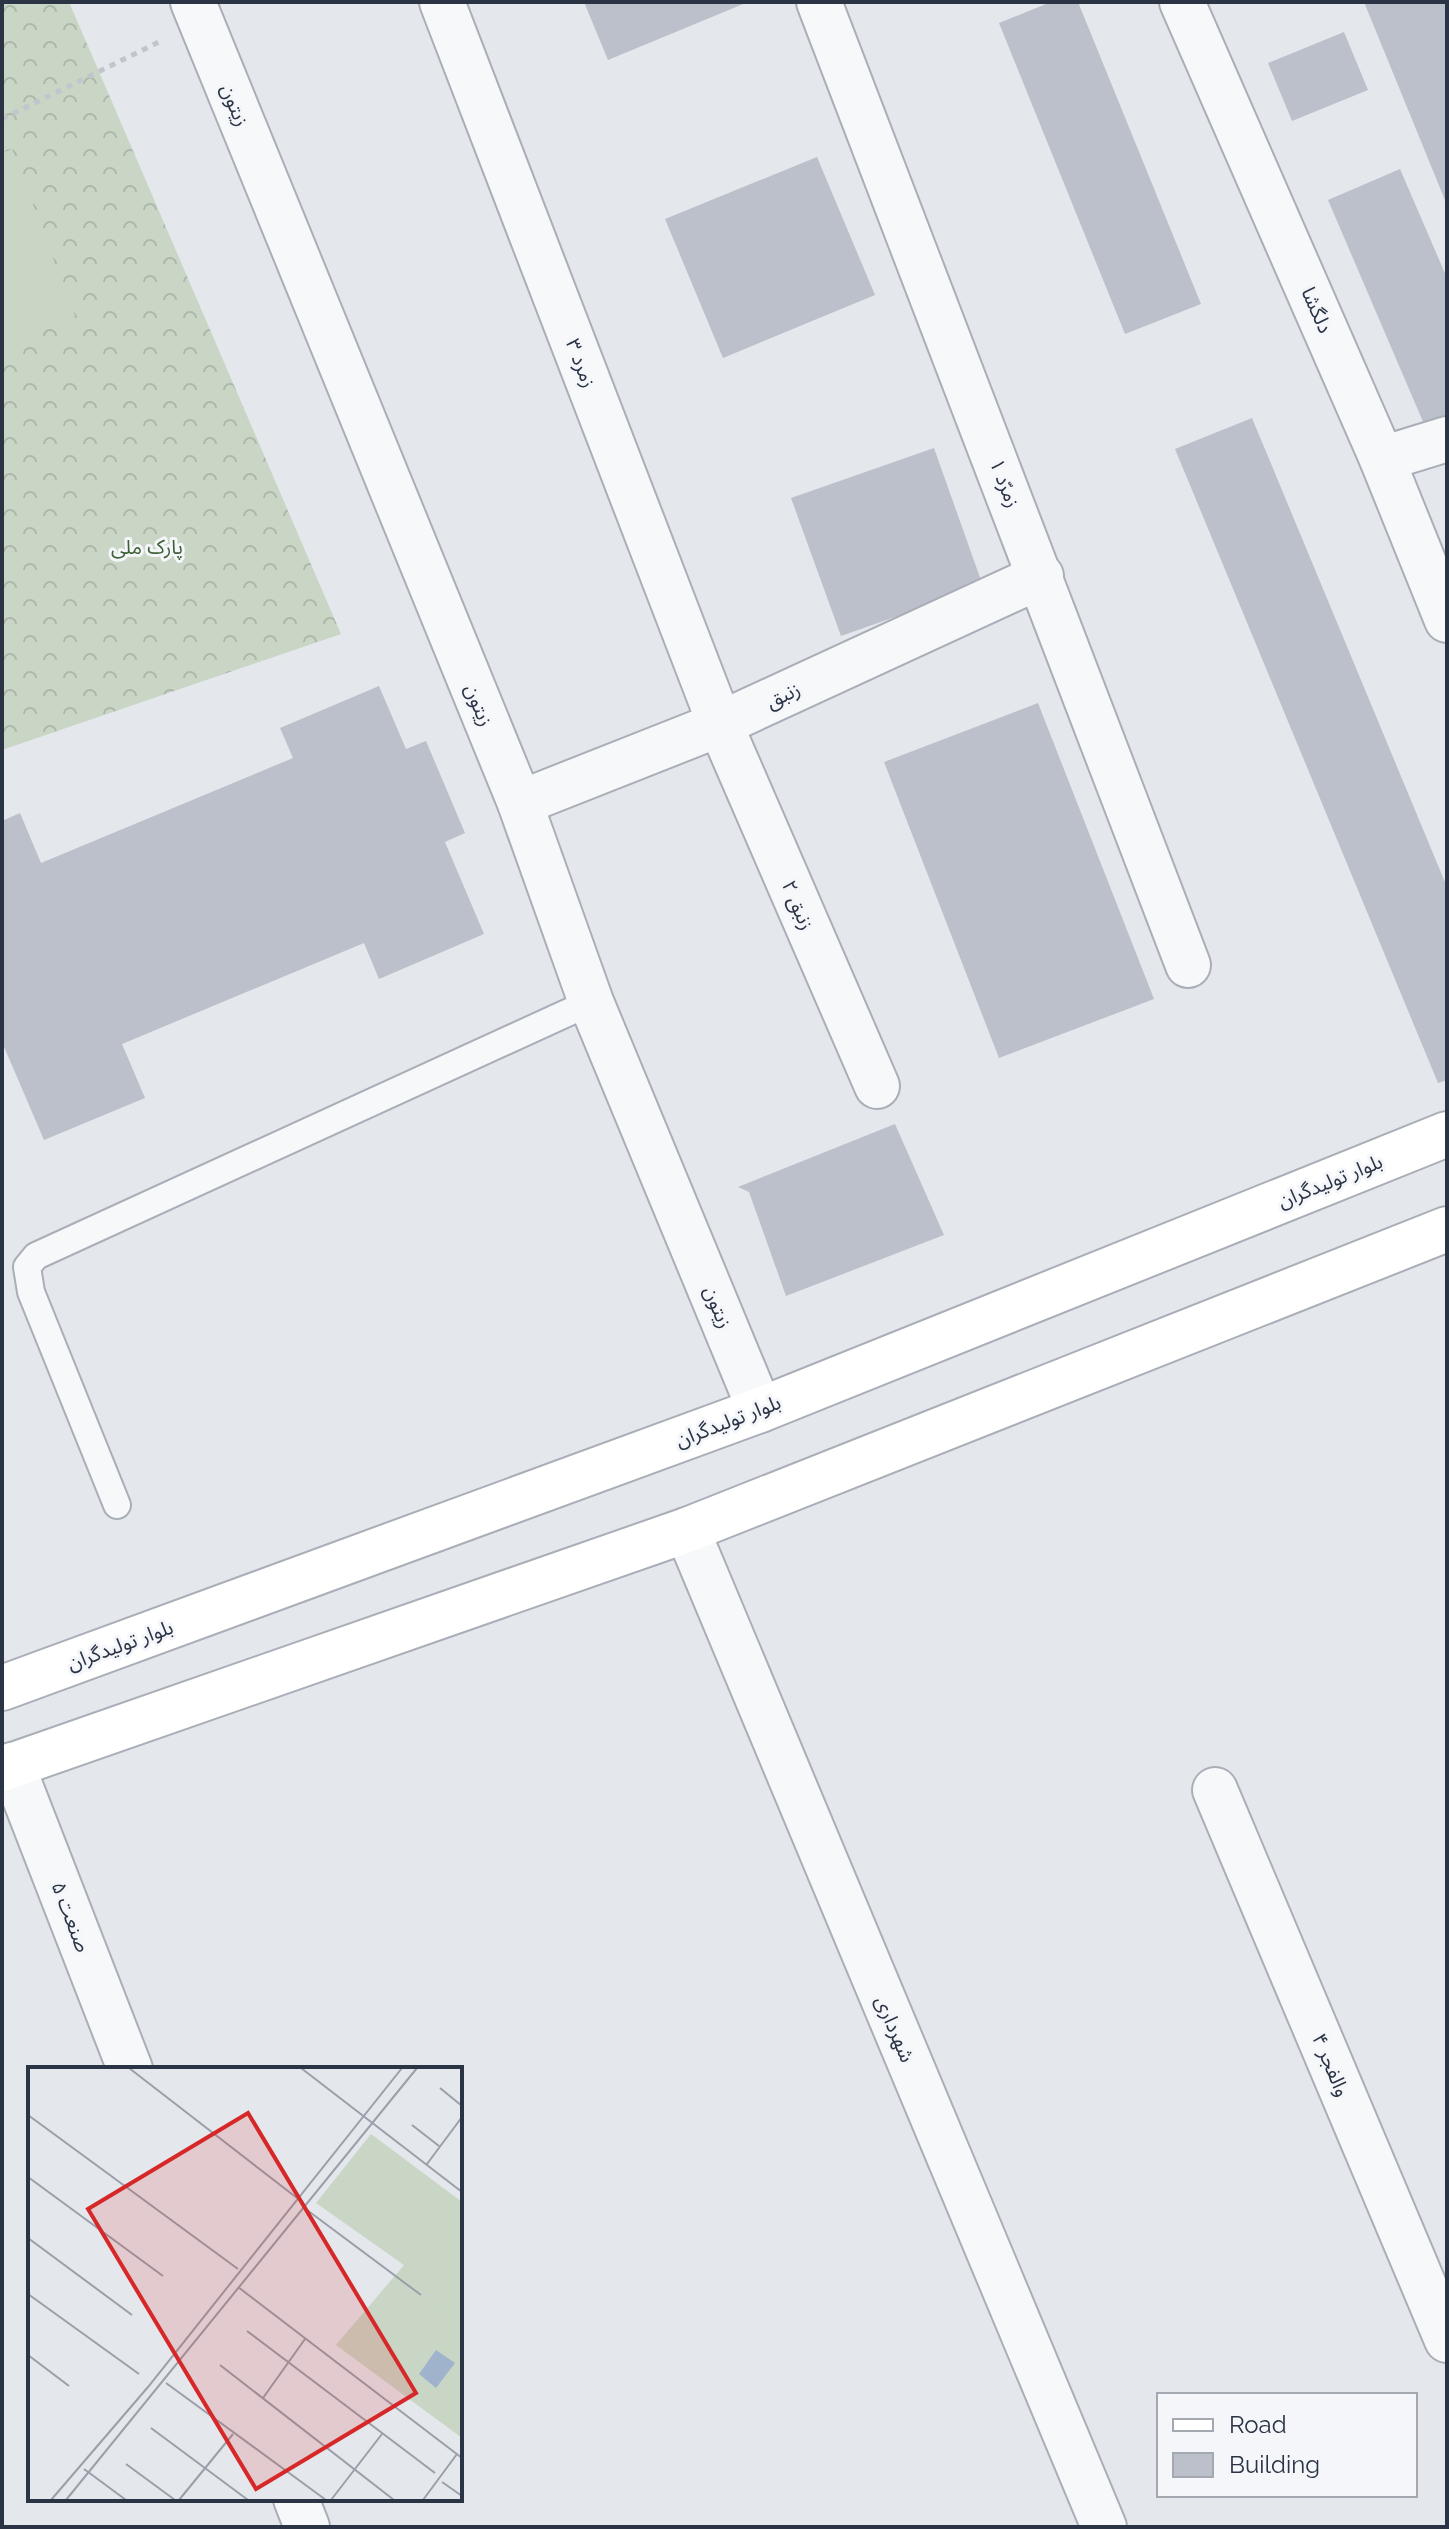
<svg xmlns="http://www.w3.org/2000/svg" width="1449" height="2529" font-family="Raleway,'Noto Sans Arabic',sans-serif">
	<style>
		.forest { fill: url(#forest-crowns) }
		.pitch { fill: #c9d6c5 }
		.building { fill: #bbc0ca }
		.lines { fill: none; stroke-linecap: round; stroke-linejoin: round }
		.service-casing { stroke: #a9aeb7; stroke-width: 30 }
		.minor-casing { stroke: #a9aeb7; stroke-width: 48 }
		.secondary-casing { stroke: #a9aeb7; stroke-width: 48 }
		.path { stroke: #c2c5cb; stroke-width: 5; stroke-dasharray: 6 6; stroke-linecap: butt }
		.service { stroke: #f7f8fa; stroke-width: 26 }
		.minor { stroke: #f7f8fa; stroke-width: 44 }
		.secondary { stroke: #fff; stroke-width: 44 }
		.labels { text-anchor: middle; dominant-baseline: central; stroke-width: 6; stroke-linejoin: round; paint-order: stroke }
		.street-label { font-size: 20px; fill: #2b3445; stroke: #f4f6f9 }
		.park-label { font-size: 20px; fill: #3f6138; stroke: #f4f6f9 }
		.inset-road { fill: none; stroke: #9a9fa9; stroke-width: 2 }
		.view { fill: #d62828; fill-opacity: 0.15; stroke: #d62828; stroke-width: 4 }
		.inset-edge { fill: none; stroke: #2b3445; stroke-width: 4 }
	</style>
	<defs>
		<pattern id="forest-crowns" width="20" height="18" patternUnits="userSpaceOnUse" patternTransform="scale(2)"><rect width="20" height="18" fill="#c9d6c5"/><path d="M2 6a3 3 0 1 1 6 0M12 15a3 3 0 1 1 6 0" fill="none" stroke="#adb8ab"/></pattern>
	</defs>
	<rect width="100%" height="100%" fill="#e4e7ec"/>
	<polygon class="forest" points="2,2 69,2 341,634 2,750"/>
	<polygon class="pitch" points="12,149 75,316 2,346 2,153"/>
	<g class="building">
		<polygon points="584,2 748,2 608,60"/>
		<polygon points="1051,2 1078,2 1201,304 1125,334 999,23"/>
		<polygon points="1364,2 1447,2 1447,205"/>
		<polygon points="1344,32 1368,90 1292,121 1268,63"/>
		<polygon points="817,157 875,295 723,358 665,219"/>
		<polygon points="1400,169 1447,278 1447,431 1430,438 1328,200"/>
		<polygon points="1252,418 1447,887 1447,1080 1438,1083 1175,449"/>
		<polygon points="934,448 983,586 841,636 791,498"/>
		<polygon points="379,686 406,749 426,741 465,833 445,842 484,934 379,979 364,943 122,1044 145,1098 44,1140 2,1042 2,821 20,813 41,863 293,758 280,728"/>
		<polygon points="1038,703 1154,999 999,1058 884,762"/>
		<polygon points="895,1124 944,1235 786,1296 749,1192 738,1187"/>
	</g>
	<g class="lines">
		<defs>
			<polyline id="service" points="117,1505 31,1292 27,1267 36,1256 591,1002"/>
			<g id="minor">
				<polyline points="193,2 520,803 591,1002 760,1410"/>
				<polyline points="442,2 720,724 877,1086"/>
				<polyline points="819,2 1188,965"/>
				<polyline points="1182,2 1382,459 1447,620"/>
				<polyline points="1382,459 1447,439"/>
				<polyline points="520,803 720,724 1041,576"/>
				<polyline points="687,1530 1104,2527"/>
				<polyline points="12,1765 130,2069"/>
				<polyline points="1215,1790 1447,2340"/>
				<polyline points="296,2499 307,2527"/>
			</g>
			<g id="secondary">
				<polyline points="2,1688 760,1410 1447,1134"/>
				<polyline points="2,1769 687,1530 1447,1229"/>
			</g>
		</defs>
		<use href="#service" class="service-casing"/>
		<use href="#minor" class="minor-casing"/>
		<use href="#secondary" class="secondary-casing"/>
		<polyline class="path" points="2,119 163,40"/>
		<use href="#service" class="service"/>
		<use href="#minor" class="minor"/>
		<use href="#secondary" class="secondary"/>
	</g>
	<g class="labels">
		<g class="street-label">
			<text transform="translate(235 105) rotate(68)">زیتون</text>
			<text transform="translate(1317 310) rotate(66)">دلگشا</text>
			<text transform="translate(581 363) rotate(69)">زمرد ۳</text>
			<text transform="translate(1005 483) rotate(69)">زمرّد ۱</text>
			<text transform="translate(783 695) rotate(-25)">زنبق</text>
			<text transform="translate(479 705) rotate(68)">زیتون</text>
			<text transform="translate(798 905) rotate(67)">زنبق ۲</text>
			<text transform="translate(1330 1181) rotate(-22)">بلوار تولیدگران</text>
			<text transform="translate(718 1307) rotate(68)">زیتون</text>
			<text transform="translate(728 1421) rotate(-21)">بلوار تولیدگران</text>
			<text transform="translate(120 1645) rotate(-20)">بلوار تولیدگران</text>
			<text transform="translate(71 1917) rotate(69)">صنعت ۵</text>
			<text transform="translate(895 2029) rotate(67)">شهرداری</text>
			<text transform="translate(1331 2065) rotate(67)">والفجر ۴</text>
		</g>
		<g class="park-label">
			<text x="147" y="547">پارک ملی</text>
		</g>
	</g>
	<g transform="translate(28 2067)">
		<rect width="434" height="434" fill="#e4e7ec"/>
		<path d="M343 67 434 135V371L308 278 376 198 288 136Z" fill="#c9d6c5"/>
		<path d="M406 253a15 15 0 1 1 30 0a15 15 0 1 1-30 0Z" fill="#c9d6c5"/>
		<path d="M382 265 401 278 377 310 359 296Z" fill="#c9d6c5"/>
		<path d="M408 283 427 296 408 321 391 307Z" fill="#9fb4cc"/>
		<path class="inset-road" d="M101 1 269 131M273 1 434 125M412 21 434 39M0 48 210 202M384 58 411 79M399 97 434 50M0 110 135 209M275 140 393 228M0 171 104 248M210 220 434 391M0 227 111 307M219 264 407 406M0 288 41 319M192 298 366 433M138 316 298 433M235 331 277 272M123 361 220 433M98 397 147 433M56 402 98 433M414 415 434 429M23 433 120 320 374 1M38 433 389 1M151 433 205 367M303 433 354 367M395 433 429 387"/>
		<path class="view" d="M220 46 388 326 228 422 60 142Z"/>
		<rect width="434" height="434" class="inset-edge"/>
	</g>
	<rect width="1449" height="2529" fill="none" stroke="#2b3445" stroke-width="8"/>
	<rect x="1157" y="2393" width="260" height="104" fill="#f4f6f9" stroke="#a4a8b1" stroke-width="2"/>
	<rect x="1173" y="2419" width="40" height="12" fill="#ffffff" stroke="#a4a8b1" stroke-width="2"/>
	<text x="1229" y="2433" font-size="24" fill="#2b3445">Road</text>
	<rect x="1173" y="2453" width="40" height="24" fill="#bbc0ca" stroke="#a4a8b1" stroke-width="2"/>
	<text x="1229" y="2473" font-size="24" fill="#2b3445">Building</text>
</svg>
